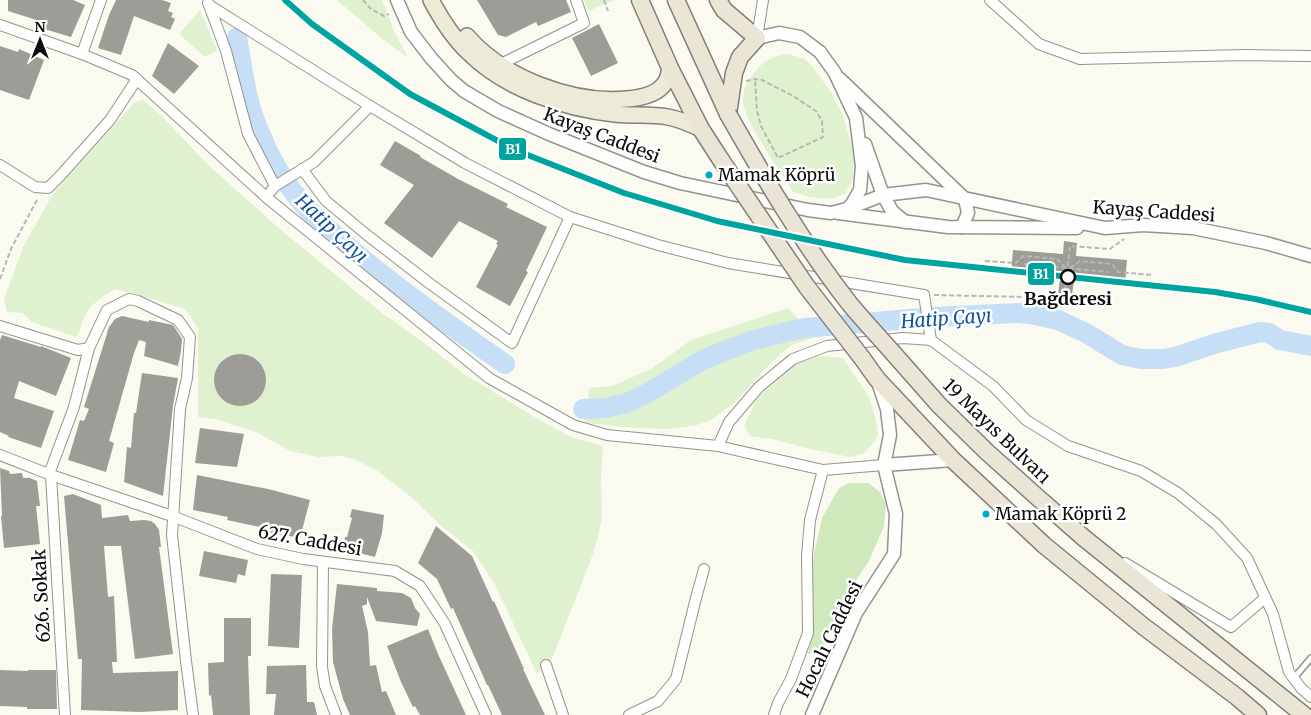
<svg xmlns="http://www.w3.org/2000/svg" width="1311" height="715" font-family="Merriweather,serif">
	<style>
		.green { fill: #e0f1d0 }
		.forest { fill: #cfe9bd }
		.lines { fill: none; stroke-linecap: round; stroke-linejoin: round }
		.river { stroke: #c6dff6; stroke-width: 20 }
		.building { fill: #9e9c96 }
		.service-casing { stroke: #94938f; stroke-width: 8 }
		.minor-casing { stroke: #94938f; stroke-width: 12 }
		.tertiary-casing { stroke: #94938f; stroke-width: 15 }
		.primary-casing { stroke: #81807c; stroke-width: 18 }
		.trunk-casing { stroke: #81807c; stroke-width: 19 }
		.path { stroke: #b7b7b5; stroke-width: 2; stroke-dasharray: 5 2.5; stroke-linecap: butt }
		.service { stroke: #fefefd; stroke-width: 5 }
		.minor { stroke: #fefefd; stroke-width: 10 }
		.tertiary { stroke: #fefefd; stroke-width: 12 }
		.primary { stroke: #edead7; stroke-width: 15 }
		.trunk { stroke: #ebe5d6; stroke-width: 16 }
		.trunk-bridge-casing { stroke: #81807c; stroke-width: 19; stroke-linecap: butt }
		.trunk-bridge { stroke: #ebe5d6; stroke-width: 16 }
		.rail-1-casing { stroke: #fff; stroke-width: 10 }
		.rail-1 { stroke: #00a49f; stroke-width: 6 }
		.bus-dot { fill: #00a9ce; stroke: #fff; stroke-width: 2 }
		.stop-dot { fill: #fff; stroke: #0c0c0c; stroke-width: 2.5 }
		.labels { text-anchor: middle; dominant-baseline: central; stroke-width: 5; stroke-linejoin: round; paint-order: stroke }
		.bus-label { font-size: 17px; fill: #0c0c0c; stroke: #fff; text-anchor: start }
		.street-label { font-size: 18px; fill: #0c0c0c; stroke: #fff }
		.stop-label { font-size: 18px; font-weight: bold; fill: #0c0c0c; stroke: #fff }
		.water-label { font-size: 19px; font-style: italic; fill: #1352a1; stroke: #fff }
		.line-badge { stroke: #fff; stroke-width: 2 }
		.badge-label { font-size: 14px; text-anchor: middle; font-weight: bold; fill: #fff }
	</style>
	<rect width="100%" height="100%" fill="#fbfaf0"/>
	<g class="green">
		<polygon points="337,0 382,0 393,29 408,58 384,40"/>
		<polygon points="584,0 615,0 588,11"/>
		<polygon points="200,10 217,50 205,57 179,34"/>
		<path d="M787 54 803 58 813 67 831 92 844 118 854 156 853 178 846 193 833 199 810 197 793 192C782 174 743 119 743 101 743 89 747 81 754 73 764 60 771 57 787 54Z"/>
		<path d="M143 100 162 116 206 163 281 230 382 313 431 348 464 374 533 416 571 437 603 446 601 475 602 518 598 536 593 554 552 659 537 674 495 585 473 551 440 525 410 496 379 472 354 459 340 456 319 457 290 451 256 432 215 419 198 417V328L185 309 132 293 115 289C104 296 91 304 85 315 81 323 82 329 76 337L32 322 23 313 14 312 7 313 4 299 24 245 54 192 135 102Z"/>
		<polygon points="788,308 815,337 790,346 772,362 733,404 711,420 694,426 666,429 620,427 586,423 589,388 612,386 651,369 691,340"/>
		<polygon points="820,356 843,358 869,397 875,416 878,435 874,442 864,453 850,457 810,449 772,439 750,436 744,426 756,400 797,363"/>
	</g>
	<polygon class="forest" points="849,483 868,483 880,492 886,504 884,526 869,561 843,600 821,649 815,654 808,654 812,634 814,604 812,581 814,554 822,518 839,488"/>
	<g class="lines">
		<g class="river">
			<path d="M237 37C243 70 246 103 260 133 269 156 282 179 298 198 313 217 332 232 350 248 399 290 452 327 505 364"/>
			<polyline points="583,409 605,408 627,403 646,394 701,361 717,354 750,341 786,332 804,328 934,317 1018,313 1030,314 1058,320 1086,333 1122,355 1141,359 1163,359 1175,357 1217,343 1260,332 1269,333 1280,340 1311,346"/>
		</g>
	</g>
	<g class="building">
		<polygon points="8,0 73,0 85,5 71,37 41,28 43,22 8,11"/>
		<polygon points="116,0 162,0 171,3 168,11 173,13 171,17 175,19 170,30 134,16 121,55 98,48 109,15"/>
		<polygon points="477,0 566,0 571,12 538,26 536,22 506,37 498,35"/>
		<polygon points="599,24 618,63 591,76 572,38"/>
		<polygon points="168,43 199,66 174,94 152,76"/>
		<polygon points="0,46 18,52 19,49 44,60 29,100 0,90"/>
		<polygon points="395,141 421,156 420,157 458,179 508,204 506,207 547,227 526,271 528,272 510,306 476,287 498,245 496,244 498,241 459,221 432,258 384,223 414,185 380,165"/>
		<polygon points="1064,241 1077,243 1076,256 1127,260 1125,283 1074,279 1071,304 1057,303 1060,278 1011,273 1013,250 1063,254"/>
		<polygon points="122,316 149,322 149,320 173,325 182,339 181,351 178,366 144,356 146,342 139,340 134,353 109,441 114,443 106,472 68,460 80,420 84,421 89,409 84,407 109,327 115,319"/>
		<polygon points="2,335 41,347 41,346 71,358 56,396 19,381 14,398 54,411 41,448 8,437 9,436 0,432 0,340"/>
		<circle cx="240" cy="380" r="26"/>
		<polygon points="142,373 178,378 173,406 163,496 124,482 127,447 131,448 134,413 136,413"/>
		<polygon points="200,428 244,434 237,467 195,463"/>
		<polygon points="0,468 9,471 10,474 22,473 23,478 30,478 37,481 40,506 36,506 40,544 4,548 1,516 2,516"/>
		<polygon points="197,475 268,489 310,500 300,538 268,532 269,529 227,520 228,517 193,510"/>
		<polygon points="73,494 101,505 102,518 128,515 130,521 144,520 151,521 155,524 159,530 161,547 159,547 173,654 135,659 121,546 104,546 108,597 114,596 117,662 112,662 113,673 178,671 178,710 140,712 81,710 82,659 78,659 64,496"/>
		<polygon points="352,509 384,515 382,533 375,557 343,549 345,537 347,537 352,518 350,517"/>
		<polygon points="436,526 472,556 493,602 494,601 524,669 523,669 545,715 502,715 488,685 487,685 453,608 451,609 437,579 418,563"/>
		<polygon points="204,551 248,560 245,576 238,574 236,583 199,576"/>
		<polygon points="271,574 302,575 299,648 268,646"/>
		<polygon points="337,584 377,588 377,591 402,593 411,598 415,608 420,614 417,626 376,621 367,597 367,604 362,606 368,632 370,666 376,665 382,692 386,691 396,715 350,715 343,699 333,662 332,629"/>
		<polygon points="224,618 251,618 251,656 248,656 250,715 213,715 211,695 209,696 208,663 224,662"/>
		<polygon points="428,629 438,654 466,715 420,715 415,706 413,707 401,682 387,646"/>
		<polygon points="306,665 307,702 314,702 317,715 274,715 276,694 266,694 267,666"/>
		<polygon points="0,670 28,671 28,670 56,670 57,709 27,709 27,707 0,706"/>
	</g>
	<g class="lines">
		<defs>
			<polyline id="service" points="1294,678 1311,658"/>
			<g id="minor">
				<polyline points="990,0 1039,44 1080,59 1245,55 1311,56"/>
				<polyline points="208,3 209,5 226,51 248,134 275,186"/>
				<polyline points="209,5 370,106 465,163 570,217 658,245 728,263 924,295 931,340 993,386 1026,420 1068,446 1141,471 1178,493 1216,524 1247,558 1273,614 1289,672 1301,688 1311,697"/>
				<polyline points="0,25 82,54 132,75 266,197 489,378 573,425 607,435 718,446 823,470 884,465"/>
				<polyline points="757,38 763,0"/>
				<polyline points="82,54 101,0"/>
				<polyline points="501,64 584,23 576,0"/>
				<polyline points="0,165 35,187 48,188 60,176 110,120 137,79"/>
				<polyline points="302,169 326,201 367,235 429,283 512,343 570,217"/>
				<polyline points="271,191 275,186 314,162 370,106"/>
				<polyline points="0,326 78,350 89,348"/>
				<polyline points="718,446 729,422 759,387 793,359 827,346 903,338 931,340"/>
				<polyline points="0,455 51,475 172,516 257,549 303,559 395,571 420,586 445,624 486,715"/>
				<polyline points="49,474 74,407 89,348 107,310 129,299 138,301 178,320 190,337 187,378 180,409 172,535 186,661 193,715"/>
				<polyline points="51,475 65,715"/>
				<polyline points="323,562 322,667 325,686 336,715"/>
				<polyline points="1125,563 1231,627 1265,598"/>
				<polyline points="546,665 563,715"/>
				<polyline points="629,715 658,701 676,679 696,598 704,569"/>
				<polyline points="774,715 778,703 791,679 808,633 807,556 810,520 823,470"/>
			</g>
			<g id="tertiary">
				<polyline points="397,0 411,32 431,58 451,80 464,91 498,111 549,134 644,172 680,183 808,210 831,213 847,209 852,204 860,190 862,166 856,118 835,73 820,52 800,37 779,33 757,38"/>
				<polyline points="840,79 965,199 968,213 962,227"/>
				<polyline points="865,144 883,195 892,211 905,222"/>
				<polyline points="847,209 883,195 926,190 1105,228 1143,225 1193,228 1266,243 1311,256"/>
				<polyline points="838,213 948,227 1077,228"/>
				<polyline points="884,465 953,460"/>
				<polyline points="812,715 856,613 894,554 896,514 884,465 890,435 887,409 878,382"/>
			</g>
			<g id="primary">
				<path d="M431 0C441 19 453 38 469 53 505 89 565 109 615 114 632 116 651 114 668 117 680 119 690 124 701 129"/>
				<path d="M467 36C503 78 573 104 627 99 640 98 657 95 665 83 668 79 669 73 670 68"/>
			</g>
			<g id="trunk">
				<polyline points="640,0 670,68 701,129 721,160"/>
				<polyline points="676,0 728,114"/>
				<polyline points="718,0 724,10 757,38 740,57 734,73 728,114"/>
				<polyline points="894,354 939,405 987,452 1036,496 1084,538 1304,715"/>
				<polyline points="862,358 877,379 953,460 1044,545 1143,626 1237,697 1258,715"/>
			</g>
		</defs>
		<use href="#service" class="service-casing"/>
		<use href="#minor" class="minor-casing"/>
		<use href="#tertiary" class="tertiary-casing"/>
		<use href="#primary" class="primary-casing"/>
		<use href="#trunk" class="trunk-casing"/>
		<g class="path">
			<polyline points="363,0 371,9 384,16 389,14"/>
			<polyline points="604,0 608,11"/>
			<polyline points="746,81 755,79 762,80 793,96 816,111 822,121 823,137 778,158 761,126 757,111 755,79"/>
			<polyline points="985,261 1016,263 1023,256 1057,259 1065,267"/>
			<polyline points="1024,264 1108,272"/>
			<polyline points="1070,268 1080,261 1112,264 1118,272 1153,275"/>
			<polyline points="0,279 11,249 38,198"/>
			<polyline points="934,295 1025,297 1064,301 1070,246 1110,249 1124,239"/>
		</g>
		<use href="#service" class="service"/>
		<use href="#minor" class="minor"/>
		<use href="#tertiary" class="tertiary"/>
		<use href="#primary" class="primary"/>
		<use href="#trunk" class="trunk"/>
		<defs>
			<g id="trunk-bridge">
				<path d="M728 114C765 179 803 244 849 303 863 320 879 337 894 354"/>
				<polyline points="721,160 807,287 862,358"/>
			</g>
		</defs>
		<use href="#trunk-bridge" class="trunk-bridge-casing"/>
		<use href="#trunk-bridge" class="trunk-bridge"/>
		<defs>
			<polyline id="rail-1" points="285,0 312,24 410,94 515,150 624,193 717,221 905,260 1215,292 1255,299 1311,312"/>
		</defs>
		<use href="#rail-1" class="rail-1-casing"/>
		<use href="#rail-1" class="rail-1"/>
	</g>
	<g class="bus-dot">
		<circle cx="709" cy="175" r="4.5"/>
		<circle cx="986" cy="514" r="4.5"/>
	</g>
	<circle class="stop-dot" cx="1068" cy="277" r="7"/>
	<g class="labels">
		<g class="bus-label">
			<text x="718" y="175">Mamak Köprü</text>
			<text x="995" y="514">Mamak Köprü 2</text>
		</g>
		<g class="street-label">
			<text transform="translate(602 135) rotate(21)">Kayaş Caddesi</text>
			<text transform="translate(1154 211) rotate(4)">Kayaş Caddesi</text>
			<text transform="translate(997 431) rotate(44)">19 Mayıs Bulvarı</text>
			<text transform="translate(310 540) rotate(10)">627. Caddesi</text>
			<text transform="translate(41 596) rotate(-93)">626. Sokak</text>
			<text transform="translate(829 639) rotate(-64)">Hocalı Caddesi</text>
		</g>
		<g class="stop-label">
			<text x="1068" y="298">Bağderesi</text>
		</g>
		<g class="water-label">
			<text transform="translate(332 228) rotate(43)">Hatip Çayı</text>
			<text transform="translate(946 318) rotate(-4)">Hatip Çayı</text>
		</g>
	</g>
	<g class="line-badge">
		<rect x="498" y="137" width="29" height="24" rx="5" fill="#00a49f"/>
		<rect x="1027" y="262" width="28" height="24" rx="5" fill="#00a49f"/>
	</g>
	<g class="badge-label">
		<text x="513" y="154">B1</text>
		<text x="1041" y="279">B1</text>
	</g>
	<g transform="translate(40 40)" stroke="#ffffff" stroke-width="4" paint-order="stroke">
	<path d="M0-4L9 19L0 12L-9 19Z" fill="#0c0c0c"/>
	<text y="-8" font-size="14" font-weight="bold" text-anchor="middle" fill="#0c0c0c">N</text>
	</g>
</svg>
